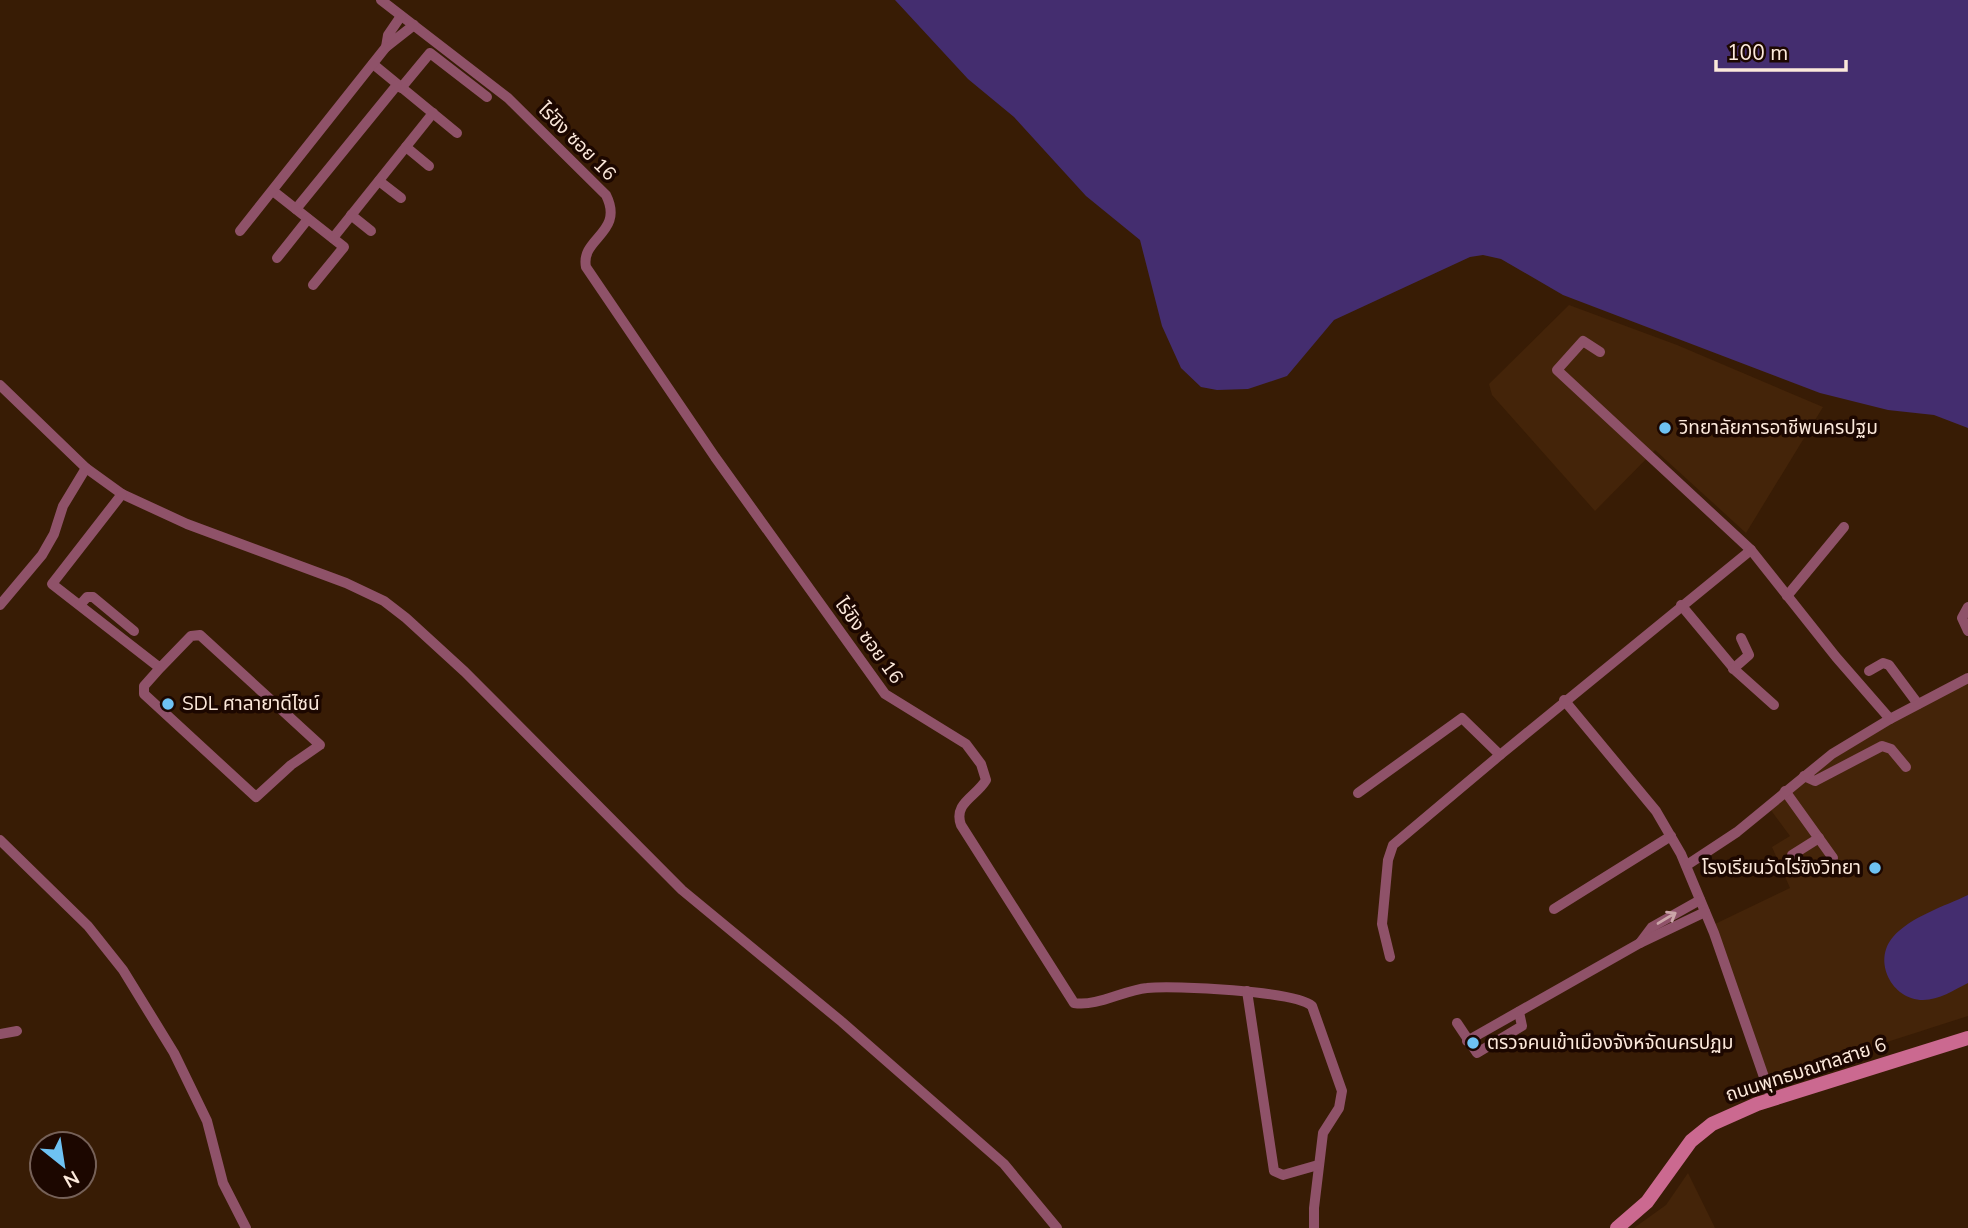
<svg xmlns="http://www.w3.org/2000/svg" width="1968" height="1228" font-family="'Nunito Sans','Noto Sans Thai',sans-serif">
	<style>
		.built { fill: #442409 }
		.green { fill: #442d6f }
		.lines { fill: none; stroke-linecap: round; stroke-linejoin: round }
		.minor { stroke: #8f5269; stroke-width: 10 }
		.secondary { stroke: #cb6990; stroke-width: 14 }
		.oneway { stroke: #cba5a8 }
		.poi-dot { fill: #6ec2f3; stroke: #1c0700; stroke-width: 2.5 }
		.labels { text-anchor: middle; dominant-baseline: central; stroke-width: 7; stroke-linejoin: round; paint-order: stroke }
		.street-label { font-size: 19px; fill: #fce9db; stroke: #1c0700 }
		.poi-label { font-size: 19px; fill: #fce9db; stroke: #1c0700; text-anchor: start }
	</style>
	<rect width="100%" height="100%" fill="#381c05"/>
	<g class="built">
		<polygon points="1569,305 1677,345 1823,407 1746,533 1655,450 1595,511 1492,395 1489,384"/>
		<polygon points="1968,681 1968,1016 1769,1080 1715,924 1790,888 1772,847 1790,836 1770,809 1845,749"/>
		<polygon points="1688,1173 1715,1228 1634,1228 1666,1205"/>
	</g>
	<g class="green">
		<polygon points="895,0 1968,0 1968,428 1934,415 1888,410 1820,393 1563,295 1501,259 1483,255 1470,257 1334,320 1287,376 1248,389 1217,390 1201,387 1181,368 1162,326 1140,240 1086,196 1014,117 968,79"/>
		<path d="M1968 895V983C1954 990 1939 1000 1923 1000 1892 1000 1872 961 1893 937 1910 917 1945 906 1968 895Z"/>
	</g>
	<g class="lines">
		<g class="minor">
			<path d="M381 0 508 98 606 195C625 233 580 238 586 267L715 457 885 694 966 744 981 764 986 780C976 797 953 803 961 825L1074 1003C1097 1007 1124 990 1147 988 1173 985 1295 991 1312 1006L1342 1091 1339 1108 1323 1133 1314 1208V1228"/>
			<polyline points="401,16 388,35 386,47 414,25"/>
			<polyline points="373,64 457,133"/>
			<polyline points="401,88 430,53 487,97"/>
			<polyline points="406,147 429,166"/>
			<polyline points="379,181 401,198"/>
			<polyline points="273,191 344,247 313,285"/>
			<polyline points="296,209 397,85"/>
			<polyline points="351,215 371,231"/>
			<polyline points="240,231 386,47"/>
			<polyline points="333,238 433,113"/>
			<polyline points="277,258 308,219"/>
			<polyline points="1600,352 1583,341 1557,370 1751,550 1836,657 1890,719"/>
			<polyline points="0,385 86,468 122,494 187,524 346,583 384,601 406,618 465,672 682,890 842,1022 1004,1164 1057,1228"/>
			<polyline points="122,494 52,584 160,668 191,636 200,635 320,745 291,765 256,797 144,694 144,686 160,668"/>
			<polyline points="1787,596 1844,527"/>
			<polyline points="0,605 42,555 54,534 63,506 86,468"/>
			<polyline points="80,605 87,597 93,597 134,631"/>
			<polyline points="1681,605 1736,671 1774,705"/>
			<polyline points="1968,607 1962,618 1968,631"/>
			<polyline points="1733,669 1749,655 1741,638"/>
			<polyline points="1869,671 1883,663 1889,665 1918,704"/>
			<polyline points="1564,700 1656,811 1681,854 1714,933 1772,1100"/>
			<polyline points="1804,776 1815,781 1882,746 1891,749 1906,767"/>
			<polyline points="1785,791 1833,858"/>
			<polyline points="1358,793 1462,718 1500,755 1751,550"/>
			<polyline points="0,840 88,926 123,970 174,1053 207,1121 223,1183 246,1228"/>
			<polyline points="1792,855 1819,838"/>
			<polyline points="1687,865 1737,832 1832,754 1890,719 1968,678"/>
			<polyline points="1554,909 1671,836"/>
			<polyline points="1640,943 1652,927 1700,900"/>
			<polyline points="1390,957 1382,924 1388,860 1393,845 1500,755"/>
			<polyline points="1247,991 1274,1171 1283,1175 1318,1165"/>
			<polyline points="1457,1023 1477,1053 1522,1026 1519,1012"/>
			<polyline points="0,1034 17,1031"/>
			<polyline points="1467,1041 1640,943 1705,912"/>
		</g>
		<polyline class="secondary" points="1617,1228 1647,1202 1691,1141 1712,1124 1757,1104 1968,1038"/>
	</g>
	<defs><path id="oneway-shaft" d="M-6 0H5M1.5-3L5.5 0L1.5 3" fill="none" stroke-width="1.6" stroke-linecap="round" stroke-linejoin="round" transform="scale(1.75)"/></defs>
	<use class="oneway" href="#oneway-shaft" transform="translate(1667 918) rotate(-31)"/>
	<g class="poi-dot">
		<circle cx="1665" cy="428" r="7"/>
		<circle cx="168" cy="704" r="7"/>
		<circle cx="1875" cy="868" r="7"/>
		<circle cx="1473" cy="1043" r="7"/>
	</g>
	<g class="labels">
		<g class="street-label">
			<text transform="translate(577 142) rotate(45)">ไร่ขิง ซอย 16</text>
			<text transform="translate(869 641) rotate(54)">ไร่ขิง ซอย 16</text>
			<text transform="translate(1806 1070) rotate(-18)">ถนนพุทธมณฑลสาย 6</text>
		</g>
		<g class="poi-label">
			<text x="1679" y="428">วิทยาลัยการอาชีพนครปฐม</text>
			<text x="182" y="704">SDL ศาลายาดีไซน์</text>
			<text x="1861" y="868" text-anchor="end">โรงเรียนวัดไร่ขิงวิทยา</text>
			<text x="1487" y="1043">ตรวจคนเข้าเมืองจังหจัดนครปฏม</text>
		</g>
	</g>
	<g transform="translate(63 1165) rotate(150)"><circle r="33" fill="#1c0700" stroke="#766158" stroke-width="2"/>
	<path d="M0-5L12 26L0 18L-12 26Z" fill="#6ec2f3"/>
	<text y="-10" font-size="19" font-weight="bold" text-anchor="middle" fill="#fce9db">N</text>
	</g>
	<path d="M1716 60v10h130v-10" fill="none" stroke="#fce9db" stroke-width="3.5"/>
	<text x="1727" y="60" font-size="21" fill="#fce9db" stroke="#1c0700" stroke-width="5" paint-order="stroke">100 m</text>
</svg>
